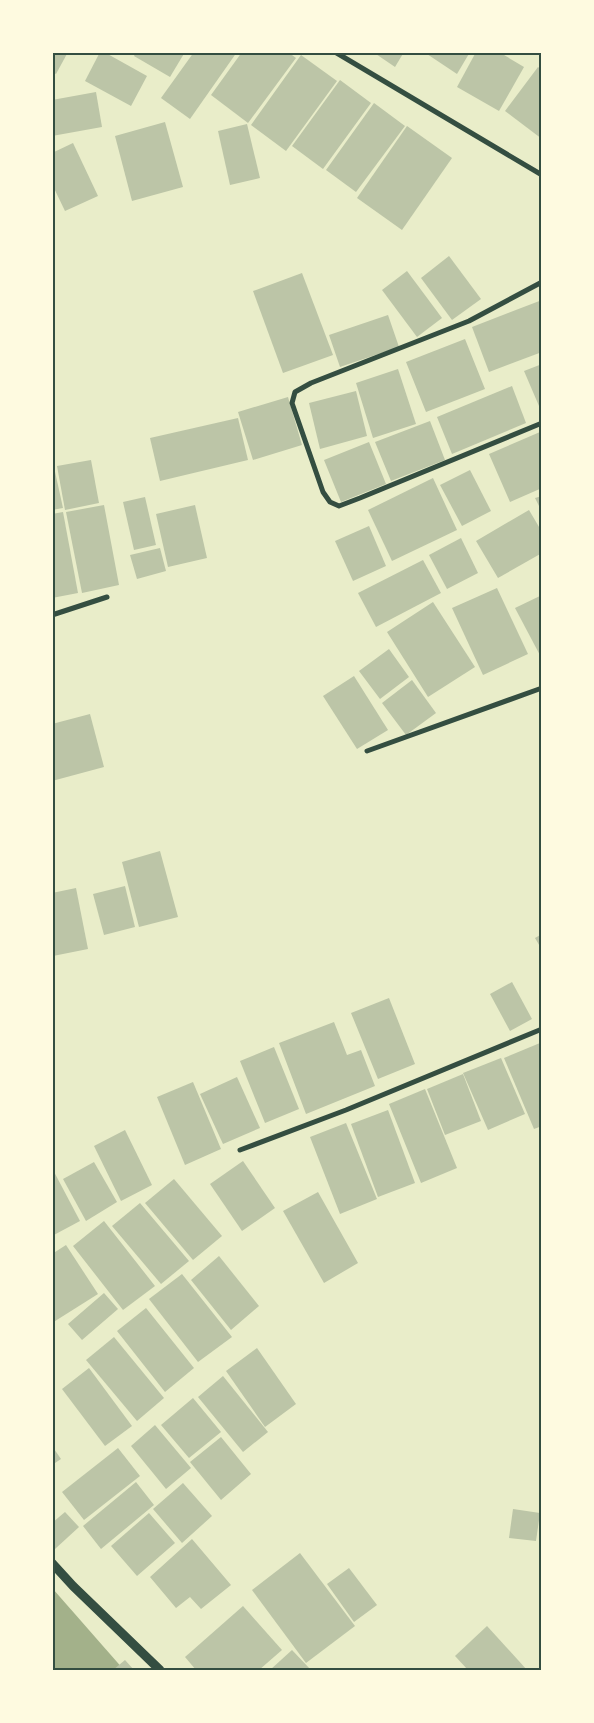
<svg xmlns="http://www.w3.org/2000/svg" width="594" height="1723" font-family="'Noto Sans',sans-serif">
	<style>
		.water { fill: #a3b18a }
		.building { fill: #bcc5a7 }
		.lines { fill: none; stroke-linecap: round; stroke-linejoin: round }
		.minor { stroke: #344e41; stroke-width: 5 }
		.tertiary { stroke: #344e41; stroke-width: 9 }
		.neatline { fill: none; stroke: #344e41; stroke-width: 2 }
	</style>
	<rect width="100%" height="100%" fill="#e9edc9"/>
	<polygon class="water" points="53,1589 124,1670 53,1670"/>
	<g class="building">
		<polygon points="52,52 68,52 56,74 52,72"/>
		<polygon points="100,52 104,52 147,76 131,106 85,81"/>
		<polygon points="136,52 185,52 170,77 134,56"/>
		<polygon points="194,52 237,52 190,119 161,98"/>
		<polygon points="242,52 288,52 296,58 248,123 211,95"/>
		<polygon points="373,52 404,52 395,67"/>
		<polygon points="424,52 470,52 457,74"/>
		<polygon points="476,52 499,52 524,67 499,111 457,87"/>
		<polygon points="301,55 337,81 286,151 251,125"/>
		<polygon points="538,67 542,70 542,139 505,111"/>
		<polygon points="340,80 371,103 323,169 292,146"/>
		<polygon points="96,92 102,127 52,136 52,100"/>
		<polygon points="374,103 405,126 356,192 326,170"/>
		<polygon points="165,122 183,187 132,201 115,136"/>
		<polygon points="247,124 260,178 230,185 218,131"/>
		<polygon points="407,126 452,158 402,230 357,198"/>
		<polygon points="73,143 98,196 65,211 52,184 52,153"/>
		<polygon points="449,256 481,299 452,320 421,278"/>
		<polygon points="407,271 442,318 417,337 382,290"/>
		<polygon points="302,273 333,355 283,373 253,291"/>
		<polygon points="542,300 542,352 489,372 472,327"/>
		<polygon points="388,315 399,347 340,367 329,335"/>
		<polygon points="465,339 485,389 426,412 406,362"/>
		<polygon points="542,364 542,413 524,371"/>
		<polygon points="398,369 416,424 373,438 356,383"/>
		<polygon points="512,386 526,423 452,454 437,417"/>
		<polygon points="356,391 367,436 320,449 309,403"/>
		<polygon points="288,397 302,445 253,460 238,412"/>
		<polygon points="238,418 248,460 160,481 150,438"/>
		<polygon points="430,421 445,460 391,481 375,442"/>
		<polygon points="540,432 542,435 542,488 510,502 489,454"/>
		<polygon points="369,442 386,484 341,502 324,460"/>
		<polygon points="52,458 63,508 52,510"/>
		<polygon points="91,460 99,503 65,510 57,466"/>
		<polygon points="470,470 491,511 462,526 440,485"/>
		<polygon points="433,478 457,530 392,561 368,510"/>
		<polygon points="542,496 542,512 535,498"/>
		<polygon points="145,497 156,545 134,550 123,502"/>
		<polygon points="104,505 119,585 82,593 66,512"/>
		<polygon points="195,505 207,558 168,567 156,514"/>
		<polygon points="529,510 542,532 542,553 498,578 476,541"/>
		<polygon points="63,512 78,593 52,598 52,514"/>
		<polygon points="369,526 386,566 353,581 335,541"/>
		<polygon points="461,538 478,573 447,589 429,555"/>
		<polygon points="160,548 166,571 137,579 130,555"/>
		<polygon points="423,560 441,593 376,627 358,593"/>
		<polygon points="497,588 528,654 483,675 452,608"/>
		<polygon points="542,595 542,659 515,608"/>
		<polygon points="433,602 475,667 428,697 387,632"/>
		<polygon points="389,649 409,677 380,699 359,671"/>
		<polygon points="354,676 388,730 357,749 323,696"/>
		<polygon points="412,680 436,713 406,735 382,703"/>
		<polygon points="90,714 104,767 52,781 52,724"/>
		<polygon points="160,851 178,917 139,927 122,862"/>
		<polygon points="125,886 135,927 104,935 93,894"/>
		<polygon points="76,888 88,949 53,956 52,893"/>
		<polygon points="542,934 542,950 535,938"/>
		<polygon points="512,982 532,1019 510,1031 490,994"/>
		<polygon points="389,998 415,1064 378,1079 351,1013"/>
		<polygon points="334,1022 347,1055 361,1050 375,1086 306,1114 279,1043"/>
		<polygon points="540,1043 542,1046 542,1126 534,1129 504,1058"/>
		<polygon points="274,1047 299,1109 265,1123 240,1061"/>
		<polygon points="501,1058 525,1114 488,1130 463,1073"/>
		<polygon points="463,1074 481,1121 445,1135 427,1089"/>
		<polygon points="237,1077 260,1128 223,1144 200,1094"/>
		<polygon points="193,1082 221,1149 185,1165 157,1097"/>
		<polygon points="425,1089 457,1168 421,1183 389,1104"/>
		<polygon points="388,1110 415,1183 378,1197 351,1124"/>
		<polygon points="346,1123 377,1199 340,1214 310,1137"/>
		<polygon points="125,1130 152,1185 121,1201 94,1146"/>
		<polygon points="243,1161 275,1208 242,1231 210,1184"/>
		<polygon points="94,1162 117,1202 86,1221 63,1179"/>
		<polygon points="52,1168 80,1221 52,1236"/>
		<polygon points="174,1179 222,1236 193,1260 145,1203"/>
		<polygon points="318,1192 358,1263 324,1283 283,1211"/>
		<polygon points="140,1203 189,1261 161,1284 112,1226"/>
		<polygon points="104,1221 155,1286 123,1310 73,1246"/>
		<polygon points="66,1245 98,1294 52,1323 52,1254"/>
		<polygon points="219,1256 259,1306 231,1330 191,1280"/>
		<polygon points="182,1274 232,1337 198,1362 149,1299"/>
		<polygon points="104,1293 118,1309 82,1340 68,1324"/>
		<polygon points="146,1308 194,1368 165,1392 117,1331"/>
		<polygon points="114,1337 164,1398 137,1421 86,1360"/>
		<polygon points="257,1348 296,1404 265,1427 226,1371"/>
		<polygon points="89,1368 132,1426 105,1446 62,1389"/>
		<polygon points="223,1376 268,1432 243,1452 198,1397"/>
		<polygon points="193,1398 221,1432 189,1458 161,1425"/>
		<polygon points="155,1425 191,1468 166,1489 131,1446"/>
		<polygon points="221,1437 251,1474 221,1500 190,1462"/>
		<polygon points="52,1446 61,1459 52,1465"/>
		<polygon points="118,1448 140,1476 84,1520 62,1492"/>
		<polygon points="136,1482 154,1505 101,1549 83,1526"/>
		<polygon points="183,1483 212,1516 182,1543 153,1509"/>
		<polygon points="513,1509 540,1513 536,1541 509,1538"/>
		<polygon points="65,1512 79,1527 55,1549 52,1546 52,1523"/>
		<polygon points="149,1513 175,1543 137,1576 111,1546"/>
		<polygon points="192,1539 231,1585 201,1609 190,1597 176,1608 150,1577"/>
		<polygon points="300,1553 355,1626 306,1663 252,1590"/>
		<polygon points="349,1568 377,1605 354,1622 327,1584"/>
		<polygon points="243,1606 282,1650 259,1670 196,1670 185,1657"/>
		<polygon points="487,1626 518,1660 527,1670 468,1670 455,1656"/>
		<polygon points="292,1650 311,1670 270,1670"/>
		<polygon points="125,1660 134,1670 113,1670"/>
	</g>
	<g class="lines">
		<g class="minor">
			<polyline points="335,52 542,175"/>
			<polyline points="542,282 469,321 311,383 295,392 292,403 323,492 330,502 339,506 360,498 542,423"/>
			<polyline points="52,615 107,597"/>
			<polyline points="367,751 542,688"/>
			<polyline points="240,1150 346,1110 542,1029"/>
		</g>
		<polyline class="tertiary" points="52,1563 73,1586 160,1670"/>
	</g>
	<rect width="594" height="1723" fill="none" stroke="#fefae0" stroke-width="108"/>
	<rect x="54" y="54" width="486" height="1615" class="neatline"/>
</svg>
